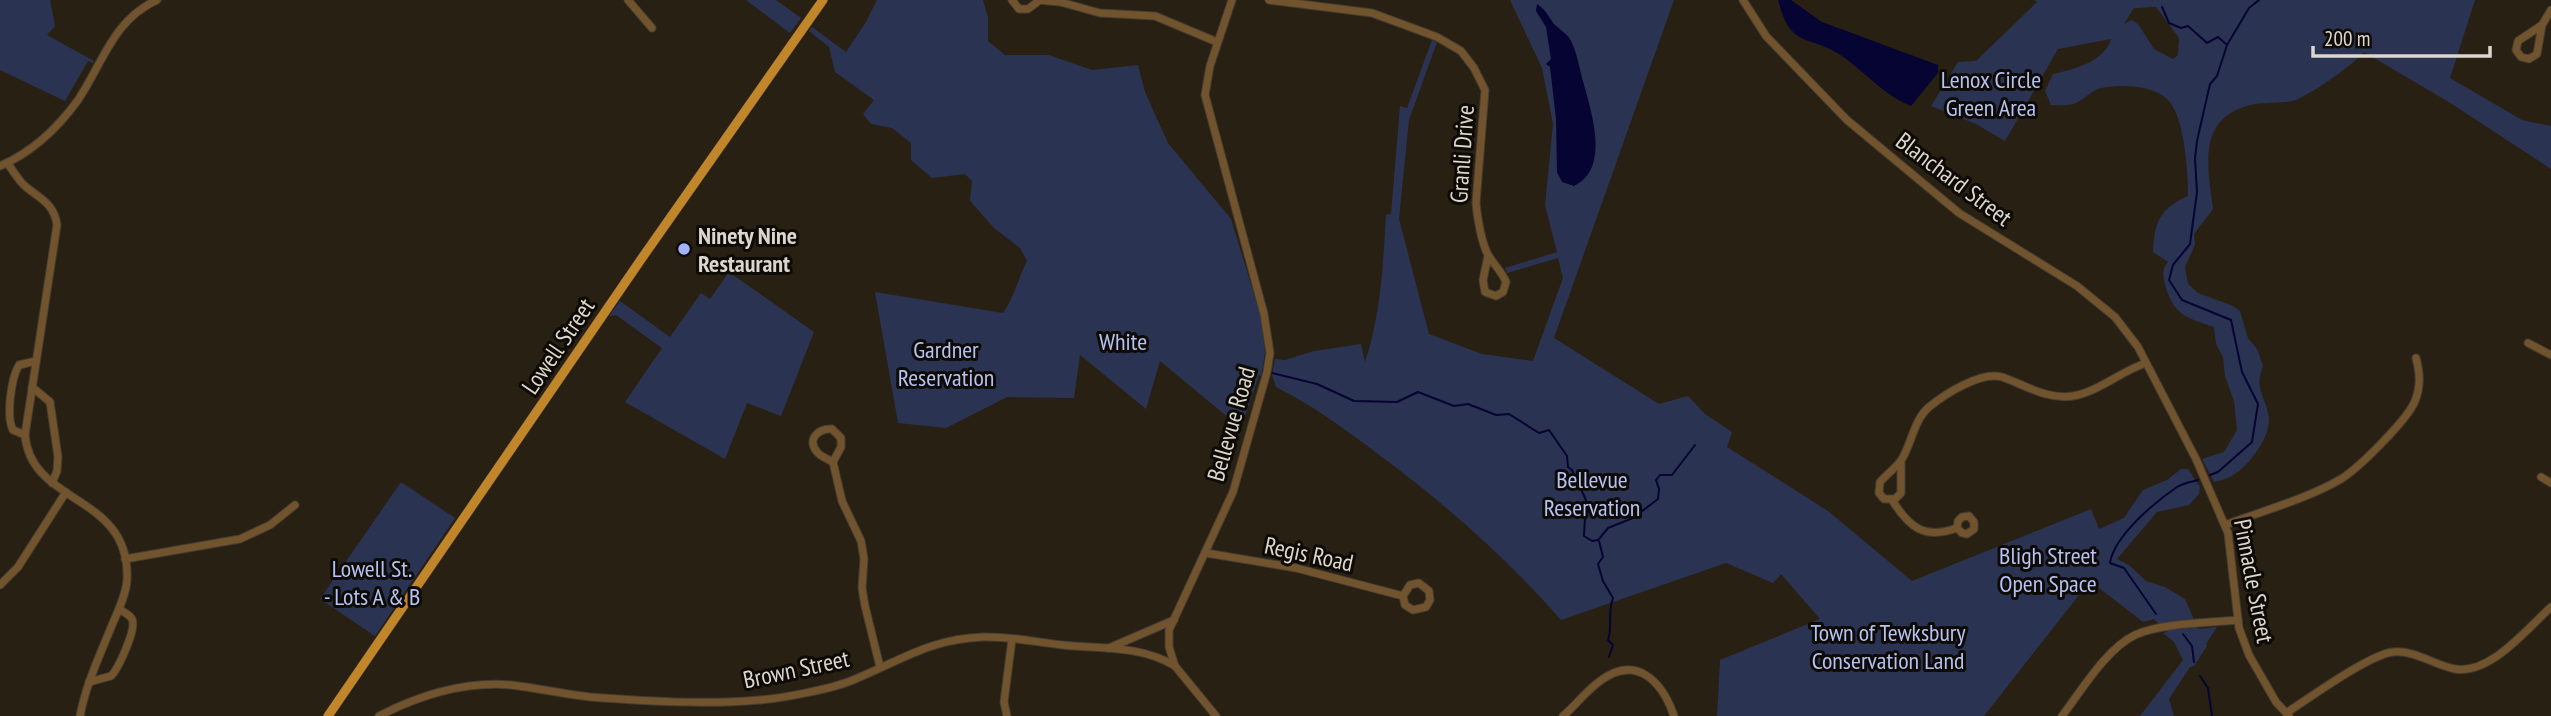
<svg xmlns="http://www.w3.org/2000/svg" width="2551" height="716" font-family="'PT Sans Narrow',sans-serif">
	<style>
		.green { fill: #2b3353; fill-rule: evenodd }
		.water { fill: #060432 }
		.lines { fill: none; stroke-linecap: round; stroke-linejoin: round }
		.stream { stroke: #060432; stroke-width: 2 }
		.minor-casing { stroke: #463d32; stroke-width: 9 }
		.major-casing { stroke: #463d32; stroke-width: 10 }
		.minor { stroke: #71542e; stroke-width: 7 }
		.major { stroke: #c1852a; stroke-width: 9 }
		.poi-dot { fill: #a1b3fd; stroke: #0e0a06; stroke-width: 2.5 }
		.labels { text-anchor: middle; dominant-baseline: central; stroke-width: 6; stroke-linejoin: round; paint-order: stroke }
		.park-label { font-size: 24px; fill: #b5c2f3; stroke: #0e0a06 }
		.street-label { font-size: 24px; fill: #dcd6ce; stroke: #0e0a06 }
		.poi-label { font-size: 24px; font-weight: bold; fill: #dcd6ce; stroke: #0e0a06; text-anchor: start }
	</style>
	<rect width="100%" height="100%" fill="#292014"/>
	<g class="green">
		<polygon points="0,0 50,0 55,26 47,35 94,61 93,63 88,61 65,101 0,70"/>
		<polygon points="746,0 776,0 801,18 790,33"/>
		<path d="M877 0H983L988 18V41L1005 55H1049L1092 70 1138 65 1145 92 1168 143 1231 219 1260 314 1265 352 1261 376 1259 375 1241 428 1160 361 1146 409 1080 355 1074 398 1007 397 946 428 898 423 875 292 1003 313C1015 296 1018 278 1027 261L1020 248 994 228 970 201 972 181 965 174 932 178 911 160V143L892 128 871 124 863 114 874 100 835 72 829 47 809 31 812 27 846 52 866 22Z"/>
		<path d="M1510 0H1674L1554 338 1659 404 1688 396 1705 414 1732 432 1727 447 1828 511 1912 581 2091 509 2099 529 2124 518 2143 490 2167 480 2181 469H2188L2200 487 2199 494 2189 505 2157 512 2117 559 2129 565 2146 581 2165 587 2185 599 2198 629 2217 627 2206 644 2207 646 2194 666 2190 667 2169 699 2174 716H2140L2183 660 2174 642 2163 633 2167 632 2154 619 2143 622 2090 581 1984 716H1717L1720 660 1820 619 1781 574 1773 583 1726 563 1561 620C1505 556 1442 501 1374 451 1342 427 1312 405 1276 387L1272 375 1275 359 1285 360 1314 351 1361 344 1365 362C1381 314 1383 265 1386 215L1391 214 1400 106 1407 108 1432 40 1437 42 1409 120 1399 219 1429 334 1482 354 1533 361 1563 278 1558 258 1507 273 1505 268 1557 252 1545 205 1553 124 1542 68Z"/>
		<path d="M2034 0H2475L2450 78 2522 120 2551 126V169L2452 104 2364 52C2350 67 2317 90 2298 99 2284 105 2265 101 2250 105 2196 119 2208 167 2213 209L2194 234 2195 245 2185 267 2188 284 2198 293 2233 306 2240 311 2248 338 2257 349 2263 366C2253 390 2267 397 2269 419 2270 438 2247 469 2230 477 2225 479 2219 481 2214 482L2202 459 2224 452 2237 430 2234 401 2225 376 2223 357 2216 344 2214 327C2187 318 2175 316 2166 288 2163 278 2161 270 2168 262L2153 252C2154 223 2160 208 2188 196 2188 172 2185 120 2169 101 2155 85 2121 84 2101 88 2091 90 2083 101 2073 104 2066 106 2058 105 2051 105L2045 91 2053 74C2075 69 2104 62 2111 39L2058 49 2005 141 1976 124 1931 106 1958 62 1976 61 2037 2ZM2156 7 2179 38 2178 55 2173 59 2154 49 2138 24 2132 20 2124 24 2134 8Z"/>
		<polygon points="729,272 814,332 781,416 747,403 725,459 625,402 662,348 616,315 609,316 620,301 670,337 701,293 710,299"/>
		<polygon points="401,482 455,518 375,636 320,599"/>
	</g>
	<g class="water">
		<path d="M1778 0H1791L1822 22 1938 65V73L1911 106C1876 92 1856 59 1825 47 1812 41 1801 41 1791 30 1784 22 1781 10 1778 0Z"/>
		<path d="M1537 4C1546 10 1548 16 1554 24 1559 29 1566 33 1570 39 1577 52 1579 67 1583 81 1591 111 1611 169 1574 186L1562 182 1557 172 1556 119 1550 67 1546 64 1551 59 1546 27 1536 11Z"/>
	</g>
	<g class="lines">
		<g class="stream">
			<polyline points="2162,7 2169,23 2181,28 2188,26 2207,43 2218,37 2226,44"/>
			<polyline points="1268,372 1317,384 1354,401 1397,402 1418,392 1454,406 1468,404 1496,415 1509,414 1539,433 1549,430 1567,456 1568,467 1572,470 1586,500 1584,536 1592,541 1598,540"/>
			<polyline points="2210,475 2218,472 2252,442 2258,404 2242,372 2231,320 2182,300 2169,280 2173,265 2190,244 2197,192 2195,158 2197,141 2210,84 2217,76 2227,45 2249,8 2259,0"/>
			<polyline points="1599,539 1608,528 1633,518 1658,499 1659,489 1656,480 1660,475 1672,475 1695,445"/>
			<path d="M1599 541 1603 557 1598 564 1603 581 1613 598C1607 615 1613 625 1608 640L1613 645 1609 657"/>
			<path d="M2156 614 2124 568 2110 563C2114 536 2155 502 2177 487 2183 483 2191 482 2198 480"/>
			<polyline points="2183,634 2192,646 2194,662"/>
			<polyline points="2200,676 2208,688 2212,716"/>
		</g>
		<defs>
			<g id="minor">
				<polyline points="628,0 652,28"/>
				<polyline points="1012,0 1019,9 1028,9 1040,0"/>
				<polyline points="1039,0 1060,2 1100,13 1155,16 1217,42"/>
				<path d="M1269 0 1372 13 1437 37 1461 51 1474 68 1485 90 1476 203C1477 217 1482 247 1490 258 1496 267 1502 272 1506 282L1503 292 1496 296 1485 292 1483 280 1488 256"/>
				<polyline points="1743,0 1766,36 1847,120 1959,213 2077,286 2115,317 2138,347 2196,459 2228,533 2239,628 2249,655 2276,702 2289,716"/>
				<polyline points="2542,25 2518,41 2516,50 2521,57 2529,59 2537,54 2542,25 2551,10"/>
				<path d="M7 163C13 170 18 180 25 186 40 199 54 203 57 225L25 435C31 506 131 493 127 580 126 595 118 611 112 625 100 655 86 684 80 716"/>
				<path d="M0 166C33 152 57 129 78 100 103 63 113 20 157 0"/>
				<polyline points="2528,343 2551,355"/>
				<polyline points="32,387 50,402 58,457 57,471 52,483"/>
				<path d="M25 435 13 430C6 417 11 378 19 365L36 361"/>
				<path d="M1901 461V493L1895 499H1884L1879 493 1880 482C1887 474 1897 467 1902 459 1912 442 1914 420 1929 407 1945 394 1981 371 2002 377 2025 385 2047 400 2073 396 2100 391 2121 371 2146 363"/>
				<path d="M833 462 841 447V438L832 429C819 428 806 439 817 452 821 457 828 459 833 462L842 501 861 541 864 559 862 588 865 606 880 667"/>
				<polyline points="2541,477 2551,483"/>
				<path d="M1892 500C1909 527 1924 540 1957 528L1962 533 1967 534 1974 529V522L1969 516 1962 517 1958 521 1957 528"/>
				<path d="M2225 525C2262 511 2307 499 2341 479 2359 468 2408 419 2415 401 2421 386 2420 373 2416 358"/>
				<polyline points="1206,553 1296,568 1403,596 1405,605 1413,610 1426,607 1430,600 1429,591 1419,583 1410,585 1403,596"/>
				<polyline points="125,559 240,539 270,525 295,505"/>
				<polyline points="0,585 18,567 66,492"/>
				<polyline points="1109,648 1174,620"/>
				<path d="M89 682 111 676C118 669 137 629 132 619 129 614 123 612 119 609"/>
				<path d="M2286 713C2308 699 2370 654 2393 652 2415 650 2434 665 2455 669 2490 675 2527 629 2551 607"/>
				<path d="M379 716C420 695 464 681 511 685 538 688 563 694 590 697 645 701 704 705 760 700 783 698 832 689 853 680 900 661 929 639 983 637 1009 636 1035 642 1062 645 1100 649 1141 645 1175 666"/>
				<polyline points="1007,716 1004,702 1012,639"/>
				<polyline points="1216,716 1175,666 1169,647 1169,630 1233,492 1267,372 1270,353 1264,314 1205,95 1210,66 1232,0"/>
				<path d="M1563 716C1576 705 1586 691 1600 681 1636 654 1662 681 1674 716"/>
				<path d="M2062 716C2082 690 2106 649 2135 635 2160 623 2209 623 2238 620"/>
			</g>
			<polyline id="major" points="328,716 642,258 823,0"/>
		</defs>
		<use href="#minor" class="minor-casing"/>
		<use href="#major" class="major-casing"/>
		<use href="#minor" class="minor"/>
		<use href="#major" class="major"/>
	</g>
	<circle class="poi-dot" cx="684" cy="249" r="7"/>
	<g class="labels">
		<g class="park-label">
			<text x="1991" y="79">Lenox Circle<tspan x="1991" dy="28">Green Area</tspan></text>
			<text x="1123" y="341">White</text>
			<text x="946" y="349">Gardner<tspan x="946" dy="28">Reservation</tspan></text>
			<text x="1592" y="479">Bellevue<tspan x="1592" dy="28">Reservation</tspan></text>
			<text x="2048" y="555">Bligh Street<tspan x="2048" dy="28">Open Space</tspan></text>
			<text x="372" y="568">Lowell St.<tspan x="372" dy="28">- Lots A &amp; B</tspan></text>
			<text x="1888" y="632">Town of Tewksbury<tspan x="1888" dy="28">Conservation Land</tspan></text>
		</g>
		<g class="street-label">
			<text transform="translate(1462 154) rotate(-86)">Granli Drive</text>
			<text transform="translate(1954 179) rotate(37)">Blanchard Street</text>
			<text transform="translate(558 346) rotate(-56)">Lowell Street</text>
			<text transform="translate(1231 424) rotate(-74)">Bellevue Road</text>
			<text transform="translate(1309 554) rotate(12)">Regis Road</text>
			<text transform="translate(2254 581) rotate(79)">Pinnacle Street</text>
			<text transform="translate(796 669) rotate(-12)">Brown Street</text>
		</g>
		<g class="poi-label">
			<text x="698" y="235">Ninety Nine<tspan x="698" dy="28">Restaurant</tspan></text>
		</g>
	</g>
	<path d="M2313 46v10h177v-10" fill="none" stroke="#dcd6ce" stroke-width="3.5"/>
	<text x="2324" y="46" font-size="21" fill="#dcd6ce" stroke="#0e0a06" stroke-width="5" paint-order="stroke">200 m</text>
</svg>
